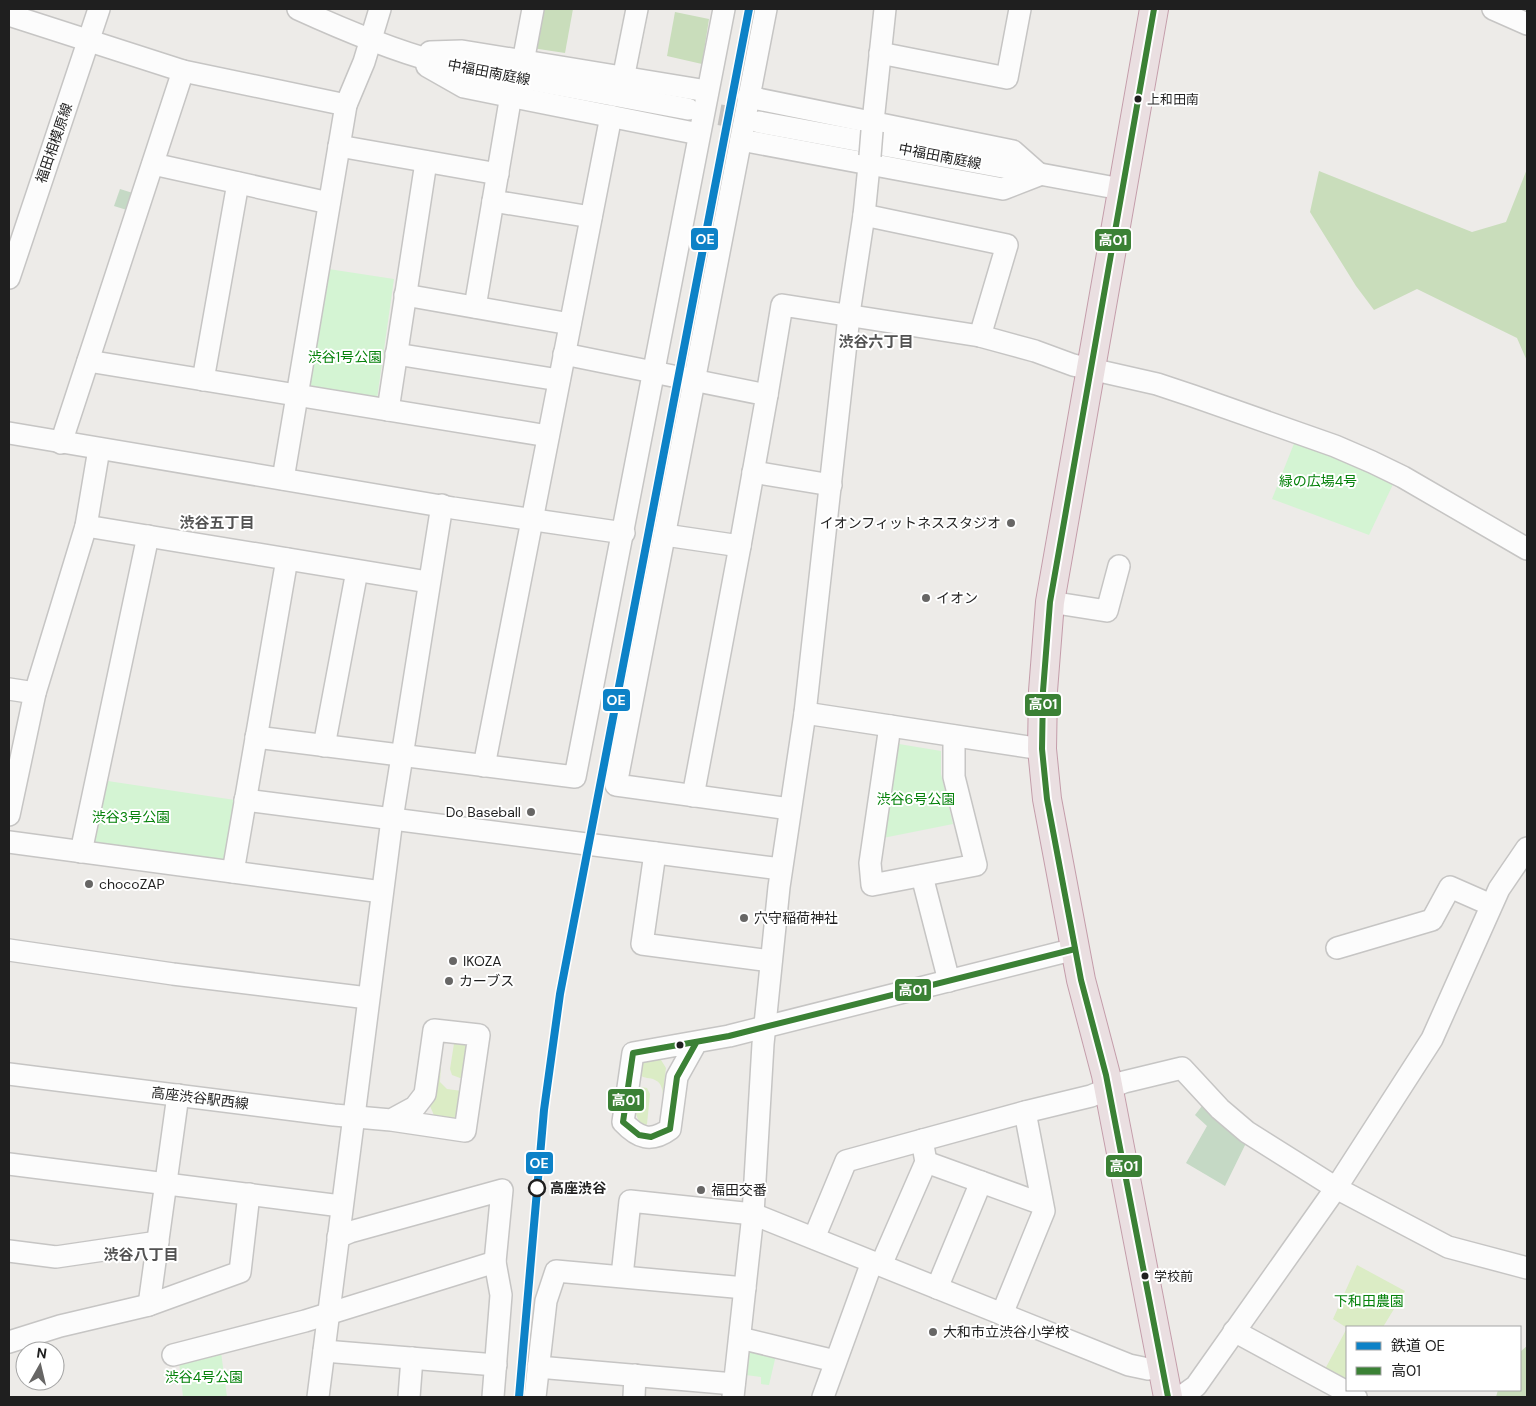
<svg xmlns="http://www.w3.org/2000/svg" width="1536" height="1406" font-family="'DM Sans','Noto Sans JP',sans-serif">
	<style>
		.grass { fill: #dbecc5 }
		.forest { fill: #c9ddbb }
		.cemetery { fill: #c5d9c5 }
		.park { fill: #d4f4d3 }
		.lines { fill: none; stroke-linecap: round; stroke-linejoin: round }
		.minor-tunnel { stroke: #c4c2c0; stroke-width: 21; stroke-dasharray: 21 11; stroke-linecap: butt }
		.minor-casing { stroke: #c6c5c4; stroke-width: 24 }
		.highway-casing { stroke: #c49daa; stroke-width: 30 }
		.minor { stroke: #fcfcfc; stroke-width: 21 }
		.highway { stroke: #eadfe1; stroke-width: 28 }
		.minor-bridge-casing { stroke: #c6c5c4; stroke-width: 24; stroke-linecap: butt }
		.minor-bridge { stroke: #fcfcfc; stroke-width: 21 }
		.bus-1-casing { stroke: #fff; stroke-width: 10 }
		.bus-1 { stroke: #3b8135; stroke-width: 6 }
		.rail-1-casing { stroke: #fff; stroke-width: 11 }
		.rail-1 { stroke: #0d82c7; stroke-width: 8 }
		.bus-dot { fill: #1f1f1f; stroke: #fff; stroke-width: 2 }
		.poi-dot { fill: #676665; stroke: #fff; stroke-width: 2 }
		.stop-dot { fill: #fff; stroke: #1f1f1f; stroke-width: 2.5 }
		.labels { text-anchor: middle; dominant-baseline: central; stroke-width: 4; stroke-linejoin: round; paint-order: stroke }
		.bus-label { font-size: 13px; fill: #1f1f1f; stroke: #fff; text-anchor: start }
		.street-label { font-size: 14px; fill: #1f1f1f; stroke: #fff }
		.park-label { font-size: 14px; fill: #07830c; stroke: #fff }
		.poi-label { font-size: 14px; fill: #1f1f1f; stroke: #fff; text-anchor: start }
		.stop-label { font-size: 14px; font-weight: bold; fill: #1f1f1f; stroke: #fff; text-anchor: start }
		.neighbourhood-label { font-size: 15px; font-weight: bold; fill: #525252; stroke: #fff }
		.line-badge { stroke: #fff; stroke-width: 2 }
		.badge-label { font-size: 14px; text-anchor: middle; font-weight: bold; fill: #fff }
	</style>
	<rect width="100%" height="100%" fill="#edebe8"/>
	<g class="grass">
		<polygon points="455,1037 467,1044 464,1077 460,1078 452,1075 450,1069"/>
		<polygon points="438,1049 442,1049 440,1082 447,1089 462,1091 463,1112 454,1121 436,1120 430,1106"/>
		<path d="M656 1057 661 1060 666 1068 663 1092 667 1118 662 1123 660 1122C662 1111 668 1085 655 1080 650 1077 644 1079 640 1075L643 1061Z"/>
		<path d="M641 1087 647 1088 650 1094 647 1124 645 1126C632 1120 633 1096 641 1087Z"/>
		<polygon points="1357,1265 1405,1291 1383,1327 1347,1327 1347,1384 1324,1371 1347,1328 1333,1319"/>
	</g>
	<g class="forest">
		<polygon points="539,9 573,9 565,53 532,48"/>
		<polygon points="675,12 709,19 702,64 667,56"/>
		<polygon points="1527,169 1527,361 1517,338 1417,289 1374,310 1356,286 1310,212 1319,171 1472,232 1506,222"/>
		<polygon points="1527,1346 1527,1397 1496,1397 1498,1390 1520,1390 1520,1352"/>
	</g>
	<g class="cemetery">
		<polygon points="120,189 136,194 130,211 114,206"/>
		<polygon points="1205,1102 1248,1139 1225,1186 1186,1163 1207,1126 1195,1115"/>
	</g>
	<g class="park">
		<polygon points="322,268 394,279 377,399 305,391"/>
		<polygon points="1297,436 1396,478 1369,535 1272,499"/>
		<polygon points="893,743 941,751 941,774 953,824 878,839"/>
		<polygon points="101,780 235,800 225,863 91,844"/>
		<polygon points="749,1349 776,1355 769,1385 761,1384 761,1377 746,1375"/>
		<polygon points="221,1352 227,1397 183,1397 179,1362"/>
	</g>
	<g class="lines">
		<polyline class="minor-tunnel" points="688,109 759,122"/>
		<defs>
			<g id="minor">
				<path d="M298 9C344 30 389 49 437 62L688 109"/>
				<polyline points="766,9 616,785 790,809"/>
				<polyline points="1493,9 1527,24"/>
				<polyline points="9,15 183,71 346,105"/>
				<polyline points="430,52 462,51 707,91"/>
				<polyline points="880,53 1007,78 1020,9"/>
				<polyline points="523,62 533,9"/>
				<polyline points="427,66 464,87 699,134"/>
				<polyline points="623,79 637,9"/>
				<polyline points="748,97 1013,151 1039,174"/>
				<polyline points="759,122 1121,189"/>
				<polyline points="872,131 885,9"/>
				<polyline points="741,140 1003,189 1039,175"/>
				<polyline points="339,146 498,174"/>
				<polyline points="153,164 329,203"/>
				<polyline points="493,201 591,217"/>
				<polyline points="864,215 1007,245 980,336"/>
				<polyline points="9,278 99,9"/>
				<polyline points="405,295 570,324"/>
				<polyline points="475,307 511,95"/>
				<polyline points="396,354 559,380"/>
				<polyline points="564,354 767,395 740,546 665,535"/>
				<polyline points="88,361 548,436"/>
				<polyline points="203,380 238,183"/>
				<polyline points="767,395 782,305 980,336 1035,351 1073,365 1157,384 1193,396 1335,446 1372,462 1403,477 1527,549"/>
				<polyline points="388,410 426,162"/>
				<polyline points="9,433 453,508 624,533"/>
				<polyline points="61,443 183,71"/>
				<polyline points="753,472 831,485"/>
				<polyline points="283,479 346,105 364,62 380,9"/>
				<polyline points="86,526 428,582"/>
				<polyline points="1050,602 1107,611 1119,566"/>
				<polyline points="9,689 35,693"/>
				<polyline points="805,713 1042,749"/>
				<polyline points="890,726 870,863 872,885 976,865 954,777 954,736"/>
				<polyline points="256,737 575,777 724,9"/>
				<polyline points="324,746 357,571"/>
				<polyline points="484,766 611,116"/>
				<polyline points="693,796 740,546"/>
				<polyline points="245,800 781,869"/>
				<polyline points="9,815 35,693 86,526 99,449"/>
				<polyline points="9,842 382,892"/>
				<polyline points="81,852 148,536"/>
				<polyline points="655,853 642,944 771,961"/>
				<polyline points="233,872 287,559"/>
				<polyline points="922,876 949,981"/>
				<polyline points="1337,948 1432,920 1450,887 1491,905"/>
				<polyline points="9,950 173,974 368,998"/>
				<path d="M696 1043 677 1077 670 1129C651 1143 638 1138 623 1122L633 1053 729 1036 1075 949"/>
				<polyline points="9,1074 334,1115 391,1120 465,1131 479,1035 434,1030 425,1094 415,1107 391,1120"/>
				<polyline points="926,1162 1042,1204"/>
				<polyline points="9,1164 341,1206"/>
				<polyline points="338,1237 350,1232 502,1190 495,1262 501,1295 493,1397"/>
				<polyline points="814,1238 846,1161 1025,1112 1091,1096 1124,1082 1182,1068 1220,1109 1247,1132 1336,1188 1448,1247 1527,1268"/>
				<polyline points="9,1251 56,1257 158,1242"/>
				<polyline points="881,1265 926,1162 922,1140"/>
				<polyline points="622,1276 630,1201 753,1214 1129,1365 1148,1369 1162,1366"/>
				<polyline points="937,1288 981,1182"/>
				<polyline points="149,1305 178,1095"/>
				<polyline points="1002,1314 1044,1211 1025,1112"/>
				<polyline points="1234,1331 1356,1397"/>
				<polyline points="740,1338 835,1361"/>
				<polyline points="9,1342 60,1326 149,1305 240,1272 249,1194"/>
				<polyline points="324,1351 496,1365"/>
				<polyline points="173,1355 305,1321 495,1262"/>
				<polyline points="538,1367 734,1384"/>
				<polyline points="318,1397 392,819 442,505"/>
				<polyline points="409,1397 412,1358"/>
				<polyline points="535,1397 546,1301 556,1271 745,1288"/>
				<polyline points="634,1397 635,1375"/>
				<polyline points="733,1397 753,1214 763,1044 779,887 805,713 850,307 864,215 870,156"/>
				<polyline points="823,1397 872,1262"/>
				<polyline points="1173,1397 1182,1396 1196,1386 1336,1188 1432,1039 1499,889 1527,848"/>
			</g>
			<polyline id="highway" points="1154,9 1050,602 1043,691 1042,749 1047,799 1081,980 1106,1075 1168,1397"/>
		</defs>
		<use href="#minor" class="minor-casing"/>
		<use href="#highway" class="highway-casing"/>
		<use href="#minor" class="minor"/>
		<use href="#highway" class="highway"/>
		<defs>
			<polyline id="minor-bridge" points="870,156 872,131"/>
		</defs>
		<use href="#minor-bridge" class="minor-bridge-casing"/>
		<use href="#minor-bridge" class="minor-bridge"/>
		<defs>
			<g id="bus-1">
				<polyline points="1154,9 1050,602 1043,691 1042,749 1047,799 1081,980 1106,1075 1168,1397"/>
				<polyline points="696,1043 677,1077 670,1129 651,1137 639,1135 623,1122 633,1053 729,1036 1075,949"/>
			</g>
		</defs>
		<use href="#bus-1" class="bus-1-casing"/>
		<use href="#bus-1" class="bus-1"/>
		<defs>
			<polyline id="rail-1" points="519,1397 544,1110 560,994 749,9"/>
		</defs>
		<use href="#rail-1" class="rail-1-casing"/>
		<use href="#rail-1" class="rail-1"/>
	</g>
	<g class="bus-dot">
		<circle cx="1138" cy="99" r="4.5"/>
		<circle cx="680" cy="1045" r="4.5"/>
		<circle cx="1145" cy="1276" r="4.5"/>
	</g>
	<g class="poi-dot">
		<circle cx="1011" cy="523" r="5"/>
		<circle cx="926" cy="598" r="5"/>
		<circle cx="531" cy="812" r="5"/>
		<circle cx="89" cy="884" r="5"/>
		<circle cx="744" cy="918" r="5"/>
		<circle cx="453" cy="961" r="5"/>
		<circle cx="449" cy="981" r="5"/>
		<circle cx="701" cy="1190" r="5"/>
		<circle cx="933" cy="1332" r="5"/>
	</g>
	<circle class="stop-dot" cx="537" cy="1188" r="8"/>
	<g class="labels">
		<g class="bus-label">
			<text x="1147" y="99">上和田南</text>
			<text x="1154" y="1276">学校前</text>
		</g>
		<g class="street-label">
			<text transform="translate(489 72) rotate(11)">中福田南庭線</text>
			<text transform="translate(54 143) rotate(-71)">福田相模原線</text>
			<text transform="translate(940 156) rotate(11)">中福田南庭線</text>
			<text transform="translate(200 1098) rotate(7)">高座渋谷駅西線</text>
		</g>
		<g class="park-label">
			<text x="345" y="357">渋谷1号公園</text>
			<text x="1318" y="481">緑の広場4号</text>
			<text x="916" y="799">渋谷6号公園</text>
			<text x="131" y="817">渋谷3号公園</text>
			<text x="1369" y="1301">下和田農園</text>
			<text x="204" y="1377">渋谷4号公園</text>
		</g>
		<g class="poi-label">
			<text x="1001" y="523" text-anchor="end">イオンフィットネススタジオ</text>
			<text x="936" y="598">イオン</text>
			<text x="521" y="812" text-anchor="end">Do Baseball</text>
			<text x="99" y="884">chocoZAP</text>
			<text x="754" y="918">穴守稲荷神社</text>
			<text x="463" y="961">IKOZA</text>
			<text x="459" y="981">カーブス</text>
			<text x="711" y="1190">福田交番</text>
			<text x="943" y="1332">大和市立渋谷小学校</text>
		</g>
		<g class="stop-label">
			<text x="550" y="1188">高座渋谷</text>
		</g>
		<g class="neighbourhood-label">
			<text x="876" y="342">渋谷六丁目</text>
			<text x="217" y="523">渋谷五丁目</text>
			<text x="141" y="1255">渋谷八丁目</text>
		</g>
	</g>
	<g class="line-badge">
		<rect x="690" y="227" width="29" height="24" rx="5" fill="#0d82c7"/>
		<rect x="1094" y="228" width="38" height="24" rx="5" fill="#3b8135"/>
		<rect x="602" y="688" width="29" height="24" rx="5" fill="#0d82c7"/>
		<rect x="1024" y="693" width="38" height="24" rx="5" fill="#3b8135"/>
		<rect x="894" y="978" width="38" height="24" rx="5" fill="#3b8135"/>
		<rect x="607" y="1088" width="38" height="24" rx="5" fill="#3b8135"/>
		<rect x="525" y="1151" width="29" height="24" rx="5" fill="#0d82c7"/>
		<rect x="1105" y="1154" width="38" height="24" rx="5" fill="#3b8135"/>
	</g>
	<g class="badge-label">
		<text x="705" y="244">OE</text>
		<text x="1113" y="245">高01</text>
		<text x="616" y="705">OE</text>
		<text x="1043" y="709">高01</text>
		<text x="913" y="995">高01</text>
		<text x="626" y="1105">高01</text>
		<text x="539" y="1168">OE</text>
		<text x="1124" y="1171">高01</text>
	</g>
	<rect width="1536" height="1406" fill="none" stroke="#1f1f1f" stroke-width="20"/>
	<rect x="1346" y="1326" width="175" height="65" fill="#ffffff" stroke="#a5a5a5"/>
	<rect x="1356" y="1342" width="25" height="8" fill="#0d82c7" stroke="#a5a5a5"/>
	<text x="1391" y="1351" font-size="15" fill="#1f1f1f">鉄道 OE</text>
	<rect x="1356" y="1367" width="25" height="8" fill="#3b8135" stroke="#a5a5a5"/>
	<text x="1391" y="1376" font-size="15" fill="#1f1f1f">高01</text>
	<g transform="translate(40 1366) rotate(8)"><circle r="24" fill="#ffffff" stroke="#a5a5a5"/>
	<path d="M0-4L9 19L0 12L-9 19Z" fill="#676665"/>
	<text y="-8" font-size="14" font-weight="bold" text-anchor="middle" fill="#1f1f1f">N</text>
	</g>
</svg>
